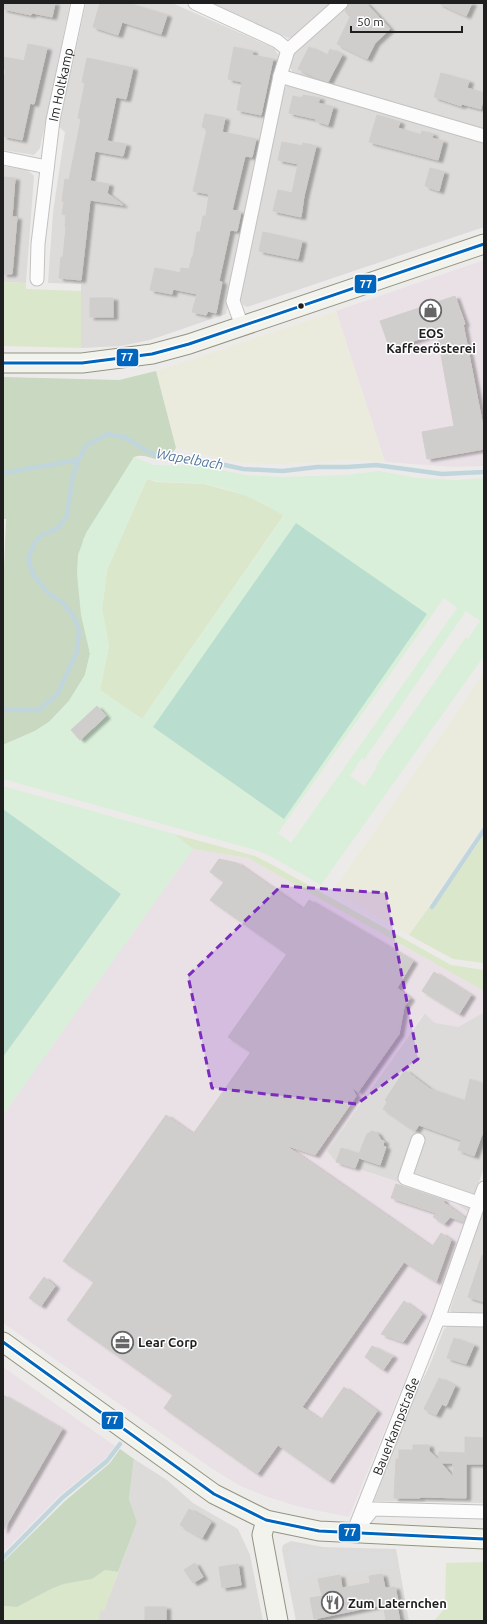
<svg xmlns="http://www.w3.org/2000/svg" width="487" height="1624" font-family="Ubuntu,sans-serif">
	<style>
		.residential { fill: #dcdbda }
		.industrial { fill: #eae1e6 }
		.farmland { fill: #ebebdd }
		.grass { fill: #dae7cb }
		.forest { fill: #c9d8c1 }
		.park { fill: #d9efda; fill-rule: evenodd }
		.pitch { fill: #b9decf }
		.parking { fill: #dddcdc }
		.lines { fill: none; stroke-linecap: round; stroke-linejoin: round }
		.stream { stroke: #c0d6dc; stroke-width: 4.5 }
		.building { fill: #d0cecc; stroke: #d0cdca; fill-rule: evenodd; filter: url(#shadow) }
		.street-casing { stroke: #c3c2c1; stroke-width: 15 }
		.secondary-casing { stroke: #939483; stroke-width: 21 }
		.street { stroke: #fcfcfc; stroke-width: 13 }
		.secondary { stroke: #f2f3ec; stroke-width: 19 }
		.bus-1-casing { stroke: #fff; stroke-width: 6 }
		.bus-1 { stroke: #0065bd; stroke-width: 3 }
		.marked { fill: #7b2cbf; fill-opacity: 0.2; stroke: #7b2cbf; stroke-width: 3; stroke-dasharray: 8 5; stroke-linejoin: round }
		.bus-dot { fill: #1f1f1f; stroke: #fff; stroke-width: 1.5 }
		.labels { text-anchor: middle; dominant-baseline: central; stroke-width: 3; stroke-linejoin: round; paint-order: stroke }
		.street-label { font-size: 13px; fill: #1f1f1f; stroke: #fff }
		.poi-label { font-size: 13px; font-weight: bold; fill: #1f1f1f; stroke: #fff; text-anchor: start }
		.water-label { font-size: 14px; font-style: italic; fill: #54789d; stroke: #fff }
		.line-badge { stroke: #fff; stroke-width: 1.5 }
		.badge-label { font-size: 11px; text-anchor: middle; font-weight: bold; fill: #fff }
	</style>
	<defs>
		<filter id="shadow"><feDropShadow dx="4.5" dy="2.5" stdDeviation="1" flood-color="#0004"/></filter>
	</defs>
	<rect width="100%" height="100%" fill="#edebe9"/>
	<g class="residential">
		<polygon points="3,3 70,3 40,148 34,155 3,150"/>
		<polygon points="86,3 172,3 274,48 279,56 226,314 150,340 121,346 81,348 81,284 48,283 53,212 65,132 59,127"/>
		<polygon points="212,3 332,3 296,37 288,38"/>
		<polygon points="349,3 484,3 484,130 293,73 290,67 295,52"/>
		<polygon points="292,83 484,139 484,227 247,307 243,305 240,298 284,88"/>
		<polygon points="3,166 26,170 31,173 34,176 26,283 3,282"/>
		<polygon points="484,1012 484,1168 468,1212 450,1199 334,1161 327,1151 425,1013 458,1027"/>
		<polygon points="484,1207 484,1314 453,1314 450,1310"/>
		<polygon points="449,1325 484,1326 484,1503 374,1501 410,1406 429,1367 444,1329"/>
		<polygon points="134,1459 167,1480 193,1503 238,1529 250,1555 263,1621 99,1621 99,1610 104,1610 137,1522 129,1499"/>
		<polygon points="291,1541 323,1547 396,1549 409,1621 296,1621 282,1550 283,1545"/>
	</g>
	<g class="industrial">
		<polygon points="484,260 484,466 453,467 385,462 336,311"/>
		<polygon points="193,849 248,858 484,991 484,1012 458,1027 435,1023 424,1013 327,1151 336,1162 450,1199 468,1212 431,1317 349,1517 300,1507 268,1497 240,1486 211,1468 3,1323 3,1115"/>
		<polygon points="3,1367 115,1446 105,1459 60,1495 3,1553"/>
	</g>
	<g class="farmland">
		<polygon points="336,311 385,462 350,460 283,464 242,463 176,448 156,371"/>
		<polygon points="484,673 484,825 409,935 333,891"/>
	</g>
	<g class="grass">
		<polygon points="3,282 26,283 26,289 81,291 81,348 3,346"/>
		<polygon points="147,479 156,482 204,484 248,496 284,515 142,719 100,690 109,646 102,609 107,570"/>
		<polygon points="174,834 255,856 269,863 451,965 484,970 484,991 248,858 193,849"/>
		<polygon points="484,835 484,963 453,959 409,935 429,907 433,909"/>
		<polygon points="484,1562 484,1621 434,1621 445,1608 446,1563"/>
		<polygon points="105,1570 118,1572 104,1611 100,1610 99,1621 3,1621 3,1606 17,1607 51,1589 64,1584 92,1579"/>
	</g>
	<g class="forest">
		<path d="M156 371 176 448C159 471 151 451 134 457L83 540 87 634 90 654 85 675 69 701 49 722 35 731 3 745V594L6 519H3V377L119 380Z"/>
		<polygon points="120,1449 134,1459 129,1499 137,1522 118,1572 105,1570 92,1579 64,1584 51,1589 17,1607 3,1606 3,1562 65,1501 110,1463"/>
	</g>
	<g class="park">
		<path d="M134 457 154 465 202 466 246 475 283 477 346 475 379 471 418 478 456 480 484 478V656L321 885 270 856 255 850 3 779V745L35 731 49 722 69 701 85 675 90 654 81 615 77 574 78 555 86 533ZM147 479C165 484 185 481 203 484 228 487 264 502 284 516L142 719 100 690 109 646 102 609 107 570ZM444 598 457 608 291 843 278 833ZM466 611 480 621 468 639 466 637 375 767 376 769 364 786 350 776 362 758 364 760Z"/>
		<polygon points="3,786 174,834 193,849 3,1115 3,1057 121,894 3,809"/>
	</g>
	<g class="pitch">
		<polygon points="296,523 427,614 284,819 153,727"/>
		<polygon points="3,809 121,894 3,1057"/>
	</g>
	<polygon class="parking" points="293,1547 392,1553 394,1569 314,1573 294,1585 288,1553"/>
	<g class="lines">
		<g class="stream">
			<polyline points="3,473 78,460"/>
			<polyline points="3,710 39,710 58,693 77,652 79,630 74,617 63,603 47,592 33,574 28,559 34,544 42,535 57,529 67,516 72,480 78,460 87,445 108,434 124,437 156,456 211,462 243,469 283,471 317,467 347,467 376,465 442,474 484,472"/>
			<polyline points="432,907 484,830"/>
			<polyline points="3,1558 62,1498 107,1461 120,1444"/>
		</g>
	</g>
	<g class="building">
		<polygon points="3,3 55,3 52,17 32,13 31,15 3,9"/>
		<polygon points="100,3 127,3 167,15 161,34 122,22 118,35 93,27"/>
		<polygon points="349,3 366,3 390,29 375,43 367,59 337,44 350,17 345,11"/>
		<polygon points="438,3 472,3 466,16"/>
		<polygon points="28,44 47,48 34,104 30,103 22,140 3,136 3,82 6,70 3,69 3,57 24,61"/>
		<polygon points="234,47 253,51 252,55 273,59 261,115 237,110 242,82 228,79"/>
		<polygon points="309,47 327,56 330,49 342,55 328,82 317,78 298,69"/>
		<polygon points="87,58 133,68 126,99 116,97 107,141 126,144 123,156 95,151 90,181 109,184 107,193 123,205 90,200 81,280 59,278 61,257 63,257 66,227 65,227 66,215 62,214 64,202 62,201 65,179 69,180 81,119 78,118 85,83 82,82"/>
		<polygon points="441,73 469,81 467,88 484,93 481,109 462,104 461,106 434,97"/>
		<polygon points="303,95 320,98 318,103 333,107 328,125 316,121 316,119 289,113 293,96 302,98"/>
		<polygon points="205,114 225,118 222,132 256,139 252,157 245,156 232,210 241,212 237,231 230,230 219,281 222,282 216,313 208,311 206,315 192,312 197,294 173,289 172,294 150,290 155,268 180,273 181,268 189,269 192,257 193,257 197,232 200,232 203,216 206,216 209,194 193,191 207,129 202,127"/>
		<polygon points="377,115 400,122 398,128 421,135 422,131 433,134 432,138 443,141 438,160 369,142"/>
		<polygon points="282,142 302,146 303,143 316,146 304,196 301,217 273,211 278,190 292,193 298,164 278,160"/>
		<polygon points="430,168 444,172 439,191 425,186"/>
		<polygon points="3,177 15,178 12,217 17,217 12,274 3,274"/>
		<polygon points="263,232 302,241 298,259 259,251"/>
		<polygon points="455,296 465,324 463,324 484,432 484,449 427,459 422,432 454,426 437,333 390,349 380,321"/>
		<rect x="90" y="298" width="23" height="19"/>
		<polygon points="97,706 106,716 80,740 71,730"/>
		<polygon points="219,859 237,863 303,909 309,900 413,961 397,988 410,998 404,1007 399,1034 358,1092 351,1086 356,1096 315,1155 285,1145 432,1247 441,1233 451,1240 436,1282 404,1262 302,1407 321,1420 344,1387 377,1411 329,1481 278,1445 257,1474 164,1408 173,1395 67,1320 94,1282 63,1261 166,1115 193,1134 251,1052 228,1037 287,954 210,900 224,882 210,872"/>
		<polygon points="434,972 471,995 459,1014 422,991"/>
		<polygon points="405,1070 430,1089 465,1101 470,1079 484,1085 484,1129 474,1156 458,1150 461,1140 419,1125 415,1131 383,1109 387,1102 385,1100"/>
		<polygon points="372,1131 377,1133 381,1140 384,1141 383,1146 386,1147 380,1165 359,1158 355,1168 336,1162 341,1148 359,1154 367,1134"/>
		<polygon points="396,1184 444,1200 443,1202 465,1218 464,1222 450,1217 444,1224 433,1217 436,1213 391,1198"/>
		<polygon points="482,1255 484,1256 484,1302 468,1297"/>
		<polygon points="44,1277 55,1286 41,1306 29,1298"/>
		<polygon points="404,1301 422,1314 403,1342 381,1334"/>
		<polygon points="454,1338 474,1345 466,1364 447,1358"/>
		<polygon points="372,1346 393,1356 383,1370 365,1357"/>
		<polygon points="439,1378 455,1386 446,1406 442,1404 436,1415 424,1409"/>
		<polygon points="3,1395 62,1429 3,1531"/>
		<path d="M465 1437 484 1438V1464H466V1498L421 1497 420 1498H394L396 1459H399V1450H413V1445H429V1451L439 1460V1452L465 1453ZM441 1463H453V1477Z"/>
		<polygon points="189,1509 211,1522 202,1538 180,1525"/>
		<polygon points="195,1563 203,1577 193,1583 184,1570"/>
		<polygon points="238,1564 241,1585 222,1588 219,1567"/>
		<polygon points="382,1574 385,1588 395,1587 399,1605 397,1606 400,1621 386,1621 384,1608 382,1608 381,1605 314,1619 310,1598 322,1596 318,1579 340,1575 342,1588 370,1583 369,1576"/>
		<rect x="145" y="1607" width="21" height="14"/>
	</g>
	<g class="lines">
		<defs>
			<g id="street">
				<polyline points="195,3 277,41 288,50"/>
				<polyline points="280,76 484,136"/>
				<polyline points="3,158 47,167"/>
				<path id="s1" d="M37 279 38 244 53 120 78 3"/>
				<polyline points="242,326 233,301 280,76 288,50 341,3"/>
				<polyline points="418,1140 405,1178 478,1203"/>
				<polyline points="438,1319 484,1320"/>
				<polyline points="361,1524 373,1509 484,1512"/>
				<path id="s2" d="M353 1533 438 1319 484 1188"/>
			</g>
			<g id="secondary">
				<polyline points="3,363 82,363 152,354 189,344 484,244"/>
				<polyline points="3,1342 214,1494 266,1520 319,1531 484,1539"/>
				<polyline points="266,1520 262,1535 278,1621"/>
			</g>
		</defs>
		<use href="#street" class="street-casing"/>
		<use href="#secondary" class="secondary-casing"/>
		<use href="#street" class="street"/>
		<use href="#secondary" class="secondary"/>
		<defs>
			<g id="bus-1">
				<polyline points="3,363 82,363 152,354 189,344 484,244"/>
				<polyline points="3,1342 214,1494 266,1520 319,1531 484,1539"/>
			</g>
		</defs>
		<use href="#bus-1" class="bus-1-casing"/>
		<use href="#bus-1" class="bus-1"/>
	</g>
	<path class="marked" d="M281 886 386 893 418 1059 357 1104 212 1088 188 976Z"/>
	<defs>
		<symbol id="shop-ring" viewBox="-11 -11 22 22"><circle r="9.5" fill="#fff" stroke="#676666" stroke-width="1.5"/><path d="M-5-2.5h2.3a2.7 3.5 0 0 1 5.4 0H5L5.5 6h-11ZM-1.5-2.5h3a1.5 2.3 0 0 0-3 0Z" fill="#676666"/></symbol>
		<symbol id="office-ring" viewBox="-11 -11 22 22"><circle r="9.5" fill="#fff" stroke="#676666" stroke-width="1.5"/><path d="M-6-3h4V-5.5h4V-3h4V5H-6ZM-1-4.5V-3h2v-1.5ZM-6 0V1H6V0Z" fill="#676666"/></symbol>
		<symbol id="restaurant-ring" viewBox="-11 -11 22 22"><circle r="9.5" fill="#fff" stroke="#676666" stroke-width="1.5"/><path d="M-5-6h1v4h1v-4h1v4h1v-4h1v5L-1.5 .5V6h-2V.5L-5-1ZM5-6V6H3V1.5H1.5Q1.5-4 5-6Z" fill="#676666"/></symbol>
	</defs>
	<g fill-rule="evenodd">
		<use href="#shop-ring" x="418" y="298" width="25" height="25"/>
		<use href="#office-ring" x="110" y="1330" width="25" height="25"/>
		<use href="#restaurant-ring" x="320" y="1590" width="25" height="25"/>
	</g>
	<circle class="bus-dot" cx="301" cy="306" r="3.5"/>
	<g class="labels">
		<g class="street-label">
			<text stroke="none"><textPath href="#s1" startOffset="196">Im Holtkamp</textPath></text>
			<text stroke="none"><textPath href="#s2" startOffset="115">Bauerkampstraße</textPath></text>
		</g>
		<g class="poi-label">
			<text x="431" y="333" text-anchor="middle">EOS<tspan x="431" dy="15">Kaffeerösterei</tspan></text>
			<text x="138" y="1342">Lear Corp</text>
			<text x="348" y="1603">Zum Laternchen</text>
		</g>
		<g class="water-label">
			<text transform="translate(190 459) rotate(10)">Wapelbach</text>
		</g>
	</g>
	<g class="line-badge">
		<rect x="354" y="274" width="23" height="20" rx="4" fill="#0065bd"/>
		<rect x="116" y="348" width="23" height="19" rx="4" fill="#0065bd"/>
		<rect x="101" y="1411" width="23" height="19" rx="4" fill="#0065bd"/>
		<rect x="338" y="1523" width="23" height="19" rx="4" fill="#0065bd"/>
	</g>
	<g class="badge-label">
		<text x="366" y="288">77</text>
		<text x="127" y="361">77</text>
		<text x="112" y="1424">77</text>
		<text x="350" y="1536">77</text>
	</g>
	<rect width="487" height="1624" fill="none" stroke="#1f1f1f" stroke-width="8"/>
	<path d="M351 26v6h111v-6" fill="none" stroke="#1f1f1f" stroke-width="2"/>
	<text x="357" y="26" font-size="12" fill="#1f1f1f" stroke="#ffffff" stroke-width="3" paint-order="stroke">50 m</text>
</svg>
